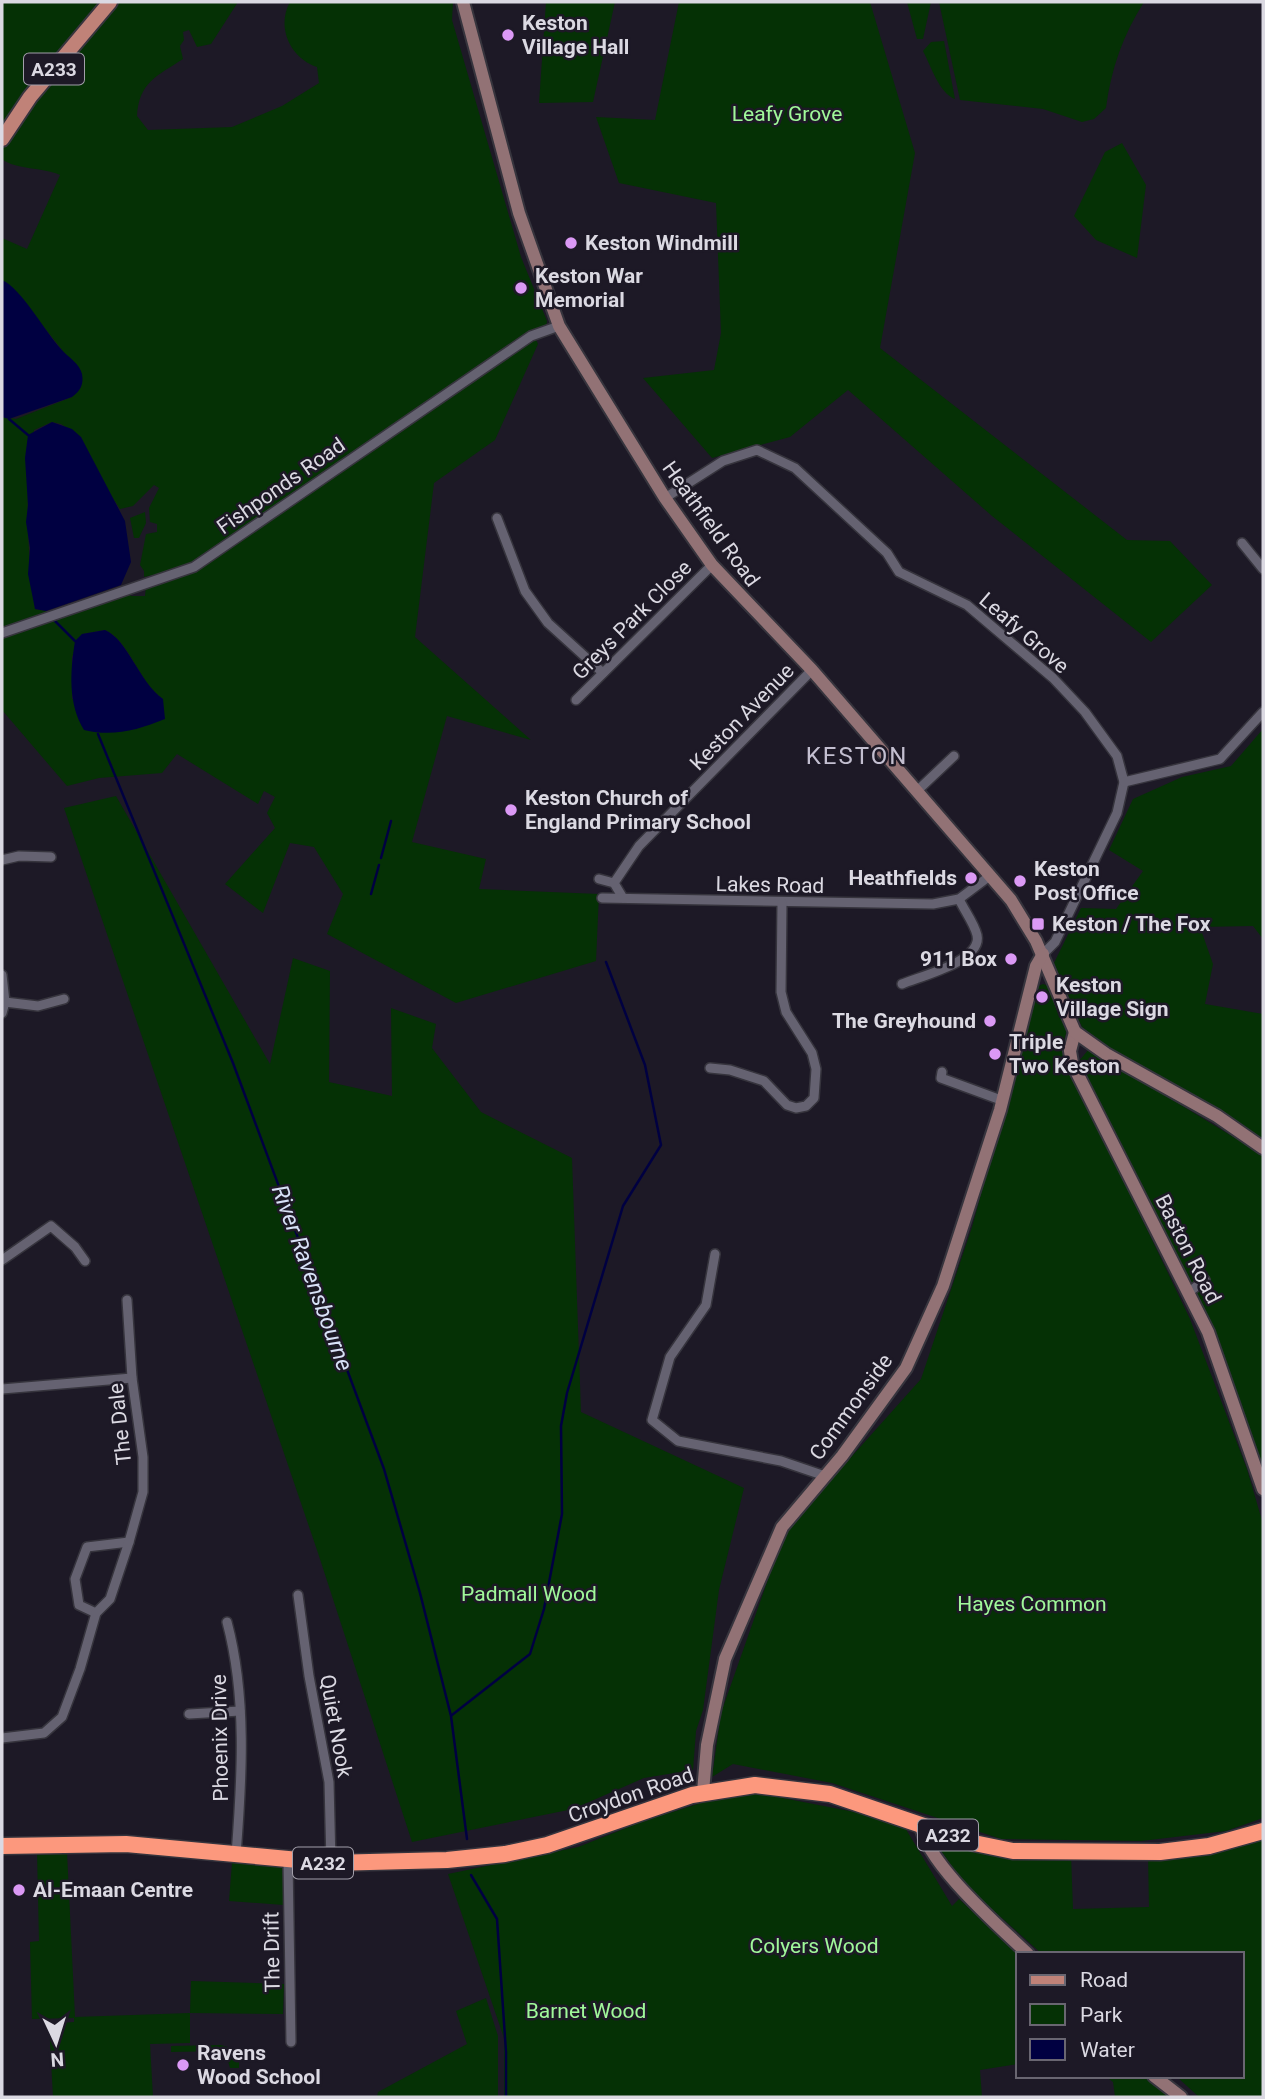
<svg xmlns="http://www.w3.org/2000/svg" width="1265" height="2099" font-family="Roboto,sans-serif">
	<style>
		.green { fill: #053105; fill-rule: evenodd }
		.water { fill: #000041 }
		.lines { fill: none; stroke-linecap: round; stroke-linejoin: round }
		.stream { stroke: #000041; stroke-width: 2.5 }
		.street-casing { stroke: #36343d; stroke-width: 12 }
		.secondary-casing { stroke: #36343d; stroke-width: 16 }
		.primary-casing { stroke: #36343d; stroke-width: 18 }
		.highway-casing { stroke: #36343d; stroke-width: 19 }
		.street { stroke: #656271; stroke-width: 9 }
		.secondary { stroke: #927275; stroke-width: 12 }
		.primary { stroke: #c08278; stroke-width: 14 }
		.highway { stroke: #fc987d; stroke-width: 16 }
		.poi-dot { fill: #db99f5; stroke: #1d1926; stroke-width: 2.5 }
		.labels { text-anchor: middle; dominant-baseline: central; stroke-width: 5; stroke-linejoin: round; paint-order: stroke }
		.shield { fill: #1d1926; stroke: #a29faa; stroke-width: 2 }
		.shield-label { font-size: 19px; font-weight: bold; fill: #dbd9e2 }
		.poi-label { font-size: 21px; font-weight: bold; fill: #dbd9e2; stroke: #1d1926; text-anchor: start }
		.park-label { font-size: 21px; fill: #a0f89a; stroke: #1d1926 }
		.street-label { font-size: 21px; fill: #dbd9e2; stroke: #1d1926 }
		.water-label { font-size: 23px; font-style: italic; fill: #d8e2f7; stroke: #1d1926 }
		.quarter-label { font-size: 24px; letter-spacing: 2px; fill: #c3bfd0; stroke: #1d1926 }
	</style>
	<rect width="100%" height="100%" fill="#1d1926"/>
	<g class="green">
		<path d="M2 2H238L211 44 197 47 189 30 183 32 184 40 180 46 183 59C157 76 139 82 137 116L148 130 232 127 282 106 319 83 317 67C290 58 276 27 290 2H453L452 20 521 257 547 321 546 327 533 333 538 344 495 440 434 483 415 637 531 740 447 716 412 842 486 859 479 889 599 894 596 961 456 1003 327 934 343 894 314 847 290 843 263 913 225 884 275 828 267 813 275 797 264 791 258 804 177 754 162 773 99 778 67 786 2 710V417L16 419 72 397 62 350 14 289 2 280V238L27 249 60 175C43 167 16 170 2 159ZM52 422 61 424 81 437 102 482 120 509 133 506 154 485 159 488 149 508 150 522 157 524V532L146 534 140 565 144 571V577L172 571 146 586 145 596H131L129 592 50 621 46 611 35 609C27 548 24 491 34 430ZM105 630C129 640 139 683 163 699H72V657L82 634Z"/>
		<polygon points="546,2 615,2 593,102 539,103"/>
		<polygon points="679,2 870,2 915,153 880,348 1127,540 1170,541 1212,585 1151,642 992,516 848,390 790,437 712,458 643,378 714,370 721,333 716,203 619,183 596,117 655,120"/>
		<polygon points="907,2 931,2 923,39 917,39"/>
		<path d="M939 2H1144C1123 35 1111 69 1106 108L1094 119 1082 122 1043 109 960 100Z"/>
		<path d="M944 41 955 99C939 93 931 66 923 51L931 42Z"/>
		<polygon points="1122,143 1146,185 1137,258 1096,240 1074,216 1105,152"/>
		<polygon points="145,512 146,523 139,538 134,538 130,518"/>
		<polygon points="1263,729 1263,939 1253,926 1200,927 1213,964 1205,1004 1263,1014 1263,1139 1221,1111 1122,1057 1082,1027 1054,963 1081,908 1116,909 1143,871 1109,850 1133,799 1182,777 1231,766"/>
		<polygon points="116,796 270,1064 293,958 330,971 329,1082 392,1096 391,1008 436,1024 432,1048 481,1112 572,1158 581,1412 744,1488 719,1590 703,1710 696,1731 693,1770 644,1778 573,1809 412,1842 318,1553 64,808"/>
		<polygon points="1043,984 1051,987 1067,1030 1063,1044 1065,1058 1190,1319 1247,1469 1263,1524 1263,1818 1226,1831 1141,1841 1001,1839 832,1783 733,1764 712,1777 721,1713 785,1531 921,1379 972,1227 1038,986"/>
		<path d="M1089 1049 1263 1155V1469C1217 1328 1152 1204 1083 1074L1079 1061Z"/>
		<polygon points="742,1790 901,1821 952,1906 959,1899 1019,1954 1018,2064 980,2070 982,2097 504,2097 504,2038 448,1874 578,1847 644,1821"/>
		<polygon points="928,1832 1071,1855 1073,1909 1149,1907 1148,1855 1235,1848 1263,1840 1263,2097 1199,2097 1176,2076 1242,2076 1242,1954 1042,1954 965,1885"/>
		<polygon points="37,1852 67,1852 75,2017 190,2013 191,1981 284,1984 283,2014 190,2013 190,2043 150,2044 153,2097 53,2097 49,2024 74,2022 74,2018 32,2019 30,1942 39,1941"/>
		<polygon points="232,1863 283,1867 284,1905 229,1901"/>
		<polygon points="486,1998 498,2036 498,2097 377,2097 378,2092 467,2044 456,2011"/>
		<polygon points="221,2045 243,2052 243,2057 250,2057 239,2062 239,2068 230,2068 225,2051 171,2052 171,2046"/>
		<polygon points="1105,2076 1153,2076 1177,2097 1115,2097 1113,2082"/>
	</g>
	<g class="water">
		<path d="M2 280C22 289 45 332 61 349 68 357 80 364 82 374 84 385 80 391 72 397L9 419 2 417Z"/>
		<polygon points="52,422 72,429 81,437 125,521 131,562 121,585 46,611 35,609 28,574 30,548 26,522 28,505 25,458 28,435"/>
		<path d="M105 630C128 640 139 682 163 699L165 719C138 730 113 737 84 730 68 704 70 672 75 641L82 634Z"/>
	</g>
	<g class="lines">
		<g class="stream">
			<polyline points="9,419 28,435"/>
			<polyline points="53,619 75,641"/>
			<polyline points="98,734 233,1063 384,1469 420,1593 451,1716 467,1839"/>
			<polyline points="381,858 391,821"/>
			<polyline points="371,894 379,865"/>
			<polyline points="452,1715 530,1654 544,1609 562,1514 561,1426 567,1393 623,1206 661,1145 645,1065 606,962"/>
			<polyline points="471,1875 497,1919 506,2052 506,2097"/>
		</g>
		<defs>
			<g id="street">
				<polyline points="665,498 723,461 757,450 795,468 887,553 899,572 967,605 1053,678 1085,712 1117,756 1124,782 1117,813 1055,942 1043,954"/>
				<polyline points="497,518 525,591 548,623 603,673"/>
				<polyline points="1242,543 1263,569"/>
				<polyline points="2,633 194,567 531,336 559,326"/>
				<polyline points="576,700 712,565"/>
				<polyline points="1124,782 1220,759 1263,712"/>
				<polyline points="918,790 954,756"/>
				<polyline points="2,860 19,856 51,857"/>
				<polyline points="599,879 614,883 623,898"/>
				<polyline points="614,883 639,846 812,670"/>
				<polyline points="602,898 933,904 959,899 991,875"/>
				<polyline points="2,975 5,1002 2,1013"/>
				<path d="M902 984C921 976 983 961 977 935 974 923 964 910 959 899"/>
				<polyline points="5,1002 38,1006 64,999"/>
				<polyline points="710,1068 730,1070 764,1081 787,1105 796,1108 806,1106 814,1098 816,1069 812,1053 786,1012 781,992 782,903"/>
				<polyline points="942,1072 941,1078 1001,1100"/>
				<polyline points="715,1254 706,1305 670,1357 652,1420 678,1441 781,1461 825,1476"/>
				<polyline points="2,1260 51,1226 75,1247 85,1261"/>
				<polyline points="1189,1292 1205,1280"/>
				<polyline points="2,1389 132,1378"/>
				<polyline points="298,1595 309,1676 329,1782 331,1863"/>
				<polyline points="96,1613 79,1605 75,1579 87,1547 129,1542"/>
				<path d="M227 1622C247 1697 242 1778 236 1855"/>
				<polyline points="189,1714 240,1711"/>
				<polyline points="2,1738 44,1733 62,1717 80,1669 96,1613 110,1599 129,1542 143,1492 143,1457 132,1378 127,1300"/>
				<polyline points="288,1861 291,2042"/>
			</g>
			<g id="secondary">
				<polyline points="463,2 519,213 559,326 665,498 712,565 812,670 1011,900 1036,941 1075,1032"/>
				<polyline points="1075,1032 1070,1051 1072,1063 1208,1332 1263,1489"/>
				<polyline points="1075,1032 1106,1054 1217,1116 1263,1148"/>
				<polyline points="703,1792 707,1745 725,1659 782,1527 842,1456 906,1368 943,1286 1000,1110 1036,966 1043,954"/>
				<path d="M921 1825C925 1862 1001 1928 1028 1954"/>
				<polyline points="1154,2076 1181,2097"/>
			</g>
			<polyline id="primary" points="2,139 30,97 110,2"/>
			<polyline id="highway" points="2,1846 126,1844 331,1863 447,1860 505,1854 547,1845 692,1795 755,1785 830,1794 974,1843 1013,1851 1160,1852 1209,1846 1263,1831"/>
		</defs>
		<use href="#street" class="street-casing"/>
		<use href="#secondary" class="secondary-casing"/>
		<use href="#primary" class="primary-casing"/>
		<use href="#highway" class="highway-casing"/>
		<use href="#street" class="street"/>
		<use href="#secondary" class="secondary"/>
		<use href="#primary" class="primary"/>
		<use href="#highway" class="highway"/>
	</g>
	<g class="poi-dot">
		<circle cx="508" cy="35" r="7"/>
		<circle cx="571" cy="243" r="7"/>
		<circle cx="521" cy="288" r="7"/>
		<circle cx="511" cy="810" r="7"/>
		<circle cx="971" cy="878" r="7"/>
		<circle cx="1020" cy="881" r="7"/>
		<rect x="1031" y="917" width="14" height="14" rx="3.5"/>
		<circle cx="1011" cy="959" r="7"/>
		<circle cx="1042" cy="997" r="7"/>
		<circle cx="990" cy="1021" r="7"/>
		<circle cx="995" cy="1054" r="7"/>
		<circle cx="19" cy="1890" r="7"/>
		<circle cx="183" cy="2065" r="7"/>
	</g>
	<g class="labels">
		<g class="shield">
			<rect x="24" y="53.5" width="60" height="31" rx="5"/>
			<rect x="918" y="1819.5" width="60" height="31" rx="5"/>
			<rect x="293" y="1847.5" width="60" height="31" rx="5"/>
		</g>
		<g class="shield-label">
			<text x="54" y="69">A233</text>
			<text x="948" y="1835">A232</text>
			<text x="323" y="1863">A232</text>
		</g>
		<g class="poi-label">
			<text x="522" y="23">Keston<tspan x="522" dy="24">Village Hall</tspan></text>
			<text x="585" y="243">Keston Windmill</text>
			<text x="535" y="276">Keston War<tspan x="535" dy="24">Memorial</tspan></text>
			<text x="525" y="798">Keston Church of<tspan x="525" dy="24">England Primary School</tspan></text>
			<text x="1034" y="869">Keston<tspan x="1034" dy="24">Post Office</tspan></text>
			<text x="957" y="878" text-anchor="end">Heathfields</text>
			<text x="1052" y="924">Keston / The Fox</text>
			<text x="997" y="959" text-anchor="end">911 Box</text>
			<text x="1056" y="985">Keston<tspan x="1056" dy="24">Village Sign</tspan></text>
			<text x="976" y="1021" text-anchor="end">The Greyhound</text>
			<text x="1009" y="1042">Triple<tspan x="1009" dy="24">Two Keston</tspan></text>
			<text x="33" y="1890">Al-Emaan Centre</text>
			<text x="197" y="2053">Ravens<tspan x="197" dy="24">Wood School</tspan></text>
		</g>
		<g class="park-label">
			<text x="787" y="114">Leafy Grove</text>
			<text x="529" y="1594">Padmall Wood</text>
			<text x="1032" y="1604">Hayes Common</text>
			<text x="814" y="1946">Colyers Wood</text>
			<text x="586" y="2011">Barnet Wood</text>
		</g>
		<g class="street-label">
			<text transform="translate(281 486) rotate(-35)">Fishponds Road</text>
			<text transform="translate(711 524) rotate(54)">Heathfield Road</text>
			<text transform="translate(632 620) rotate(-45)">Greys Park Close</text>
			<text transform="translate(1024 633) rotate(41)">Leafy Grove</text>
			<text transform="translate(742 717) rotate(-46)">Keston Avenue</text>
			<text transform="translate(770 885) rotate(1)">Lakes Road</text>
			<text transform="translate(1188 1249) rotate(63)">Baston Road</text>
			<text transform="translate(851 1407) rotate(-54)">Commonside</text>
			<text transform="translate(120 1424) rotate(-96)">The Dale</text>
			<text transform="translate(336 1726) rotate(80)">Quiet Nook</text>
			<text transform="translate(220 1738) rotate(-91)">Phoenix Drive</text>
			<text transform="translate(631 1795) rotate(-19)">Croydon Road</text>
			<text transform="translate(272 1952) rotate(-91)">The Drift</text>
		</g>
		<g class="water-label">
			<text transform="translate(312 1278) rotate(70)">River Ravensbourne</text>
		</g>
		<g class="quarter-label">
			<text x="857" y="756">KESTON</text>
		</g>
	</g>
	<rect width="1265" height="2099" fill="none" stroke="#dbd9e2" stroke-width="7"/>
	<rect x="1016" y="1952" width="228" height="126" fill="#1d1926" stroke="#696671" stroke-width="2"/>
	<rect x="1030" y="1975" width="35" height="10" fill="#c08278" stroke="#696671" stroke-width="2"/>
	<text x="1080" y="1987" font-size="21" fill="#dbd9e2">Road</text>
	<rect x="1030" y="2004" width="35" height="21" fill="#053105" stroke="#696671" stroke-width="2"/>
	<text x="1080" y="2022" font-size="21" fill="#dbd9e2">Park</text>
	<rect x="1030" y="2039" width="35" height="21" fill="#000041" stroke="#696671" stroke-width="2"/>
	<text x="1080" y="2057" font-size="21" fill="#dbd9e2">Water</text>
	<g transform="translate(56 2043) rotate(176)" stroke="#1d1926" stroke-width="5" paint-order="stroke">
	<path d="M0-5L12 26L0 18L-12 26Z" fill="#dbd9e2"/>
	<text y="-10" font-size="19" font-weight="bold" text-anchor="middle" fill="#dbd9e2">N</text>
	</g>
</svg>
